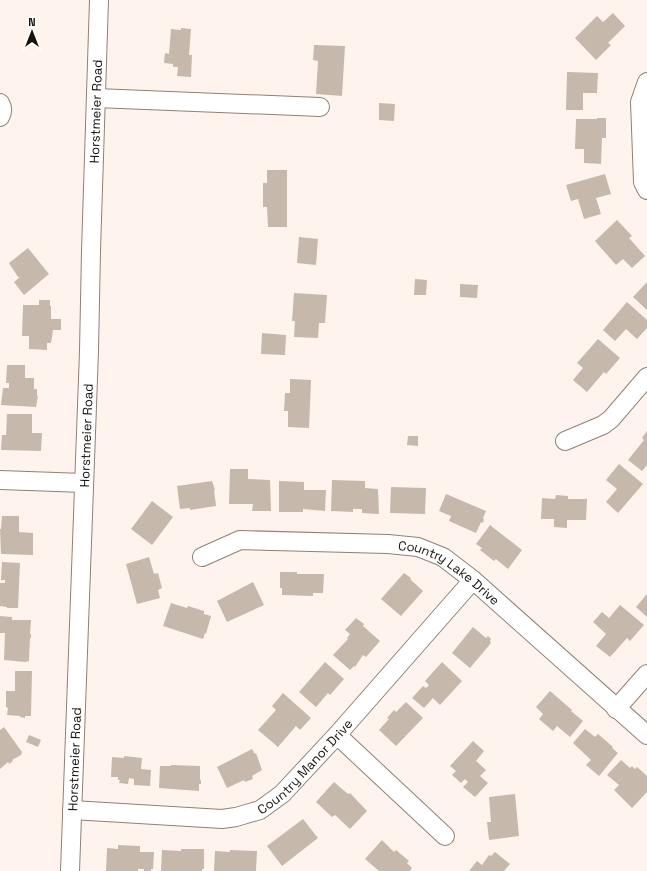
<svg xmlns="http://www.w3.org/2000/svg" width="647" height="871" font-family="'Space Grotesk',sans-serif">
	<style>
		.building { fill: #c6b8aa }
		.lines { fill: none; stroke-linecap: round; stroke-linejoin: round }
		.minor-casing { stroke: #8f8075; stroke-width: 20 }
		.minor { stroke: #fff; stroke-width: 18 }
		.labels { text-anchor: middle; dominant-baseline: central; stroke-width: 3.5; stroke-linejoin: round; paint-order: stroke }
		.street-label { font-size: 13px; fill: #17120e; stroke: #fff }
	</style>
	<rect width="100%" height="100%" fill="#fff4ed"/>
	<g class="building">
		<polygon points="613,13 625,26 608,43 611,45 596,60 575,38 597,16 603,22"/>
		<polygon points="181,28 191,29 189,55 192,55 191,77 177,76 178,67 173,67 173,64 164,63 165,53 169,54 171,29 181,30"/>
		<polygon points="314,45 345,46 342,96 316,94 318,61 313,60"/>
		<polygon points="567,72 598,73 597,93 583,93 583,110 566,110"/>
		<polygon points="379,103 395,104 394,121 379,120"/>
		<polygon points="597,118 606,118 606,138 602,138 601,164 584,163 584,149 575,149 576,119 597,119"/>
		<polygon points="267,170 287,170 287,227 268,227 267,207 263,207 263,183 267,183"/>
		<polygon points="605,174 611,194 596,198 601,214 584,219 578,199 571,201 566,185"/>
		<polygon points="617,220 632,236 629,238 645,256 632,268 623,259 616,265 595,241"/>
		<polygon points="299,237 318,239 316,265 297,263"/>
		<polygon points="28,248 49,274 24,295 14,282 20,277 18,277 9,263"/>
		<polygon points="415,279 427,280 426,295 414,295"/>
		<polygon points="647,282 647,310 633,297"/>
		<polygon points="460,284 478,285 477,298 460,297"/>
		<polygon points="294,293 327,295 325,323 319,323 318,338 294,337 295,321 292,321"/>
		<polygon points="39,300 50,300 50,306 51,306 51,319 61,319 61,330 53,330 51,343 47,343 47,350 29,349 29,336 22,336 23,305 39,305"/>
		<polygon points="627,302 647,320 647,328 637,339 626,329 615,341 603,330"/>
		<polygon points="262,333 286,335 285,355 261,354"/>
		<polygon points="598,339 620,358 606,374 604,372 587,392 573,380 583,368 577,363"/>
		<polygon points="7,365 25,365 25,378 34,378 34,389 37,389 37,396 38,396 36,407 1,405 3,388 9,388 9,383 6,383"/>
		<polygon points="290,379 311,380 309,428 288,427 288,411 284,411 285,393 290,393"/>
		<polygon points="7,414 32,414 32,433 42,433 41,451 1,450 2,435 6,435"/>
		<polygon points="647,431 647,465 642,471 628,460 644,440 642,438"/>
		<polygon points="408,436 418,436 418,446 407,445"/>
		<polygon points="619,464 643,484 618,513 606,502 617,489 606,480"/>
		<polygon points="230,469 248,469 248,479 270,480 271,511 252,511 253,504 229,504"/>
		<polygon points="332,480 365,481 365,488 378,489 379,514 362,513 362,509 353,509 353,512 331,511"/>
		<polygon points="212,481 215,490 214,490 216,506 190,510 190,508 180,509 177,486"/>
		<polygon points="279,481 304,482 304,490 326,490 325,511 303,509 303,512 279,512"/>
		<polygon points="391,487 426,488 425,514 390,513"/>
		<polygon points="446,494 486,511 483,518 484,519 483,523 481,522 476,533 449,521 451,516 439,511"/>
		<polygon points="556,495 568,496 568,499 587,499 586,520 567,520 567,528 554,527 554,519 541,519 542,498 555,499"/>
		<polygon points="152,501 173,517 152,545 131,529"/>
		<polygon points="2,516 19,516 19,532 33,533 33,555 1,554 0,529 1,529"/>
		<polygon points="490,525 522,550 508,569 496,559 494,561 480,550 482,548 476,544"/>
		<polygon points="149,557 154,574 158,573 162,588 158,590 160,598 137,604 126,564"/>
		<polygon points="2,562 20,563 18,608 7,608 7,607 0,606 0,583 5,583 5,580 1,580"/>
		<polygon points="280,572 297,572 297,574 324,574 323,593 313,593 313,596 282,595 282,588 280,588"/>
		<polygon points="404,573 411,578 410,579 423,591 401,616 381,599"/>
		<polygon points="253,582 264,605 227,622 217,601"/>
		<polygon points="647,594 647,617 636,607"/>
		<polygon points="171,603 187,608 188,606 204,611 204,614 211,616 206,634 205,633 203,639 163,626"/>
		<polygon points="620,605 644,625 630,641 627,638 610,657 596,646 606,634 593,622 602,612 609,618"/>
		<polygon points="0,616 12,617 12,620 31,620 30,634 31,634 31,638 30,638 29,661 25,662 4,660 5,633 0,633"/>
		<polygon points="356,618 364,624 363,626 380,641 366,657 363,655 355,667 354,666 350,670 333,655 348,639 347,638 350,634 345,630"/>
		<polygon points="473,627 486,638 488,636 491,639 490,641 491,643 470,668 452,653"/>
		<polygon points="325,662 344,679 330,695 328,693 316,707 299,692"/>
		<polygon points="442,662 462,681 440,705 433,698 424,708 412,698 423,686 426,688 429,685 425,681"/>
		<polygon points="15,671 32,671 31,716 25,716 25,718 20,717 20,716 7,715 8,708 6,707 6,691 15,691"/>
		<polygon points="550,691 572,710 571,711 583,721 570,737 557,726 553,731 539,719 543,714 536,707"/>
		<polygon points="283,693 311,718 300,730 296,726 278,747 258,730 276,710 272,706"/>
		<polygon points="406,702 423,718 396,746 379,730 389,719 387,718 394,710 396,712"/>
		<polygon points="4,727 22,752 21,755 12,760 13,761 9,764 8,762 0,769 0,730"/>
		<polygon points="585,729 595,737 598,734 613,747 612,748 618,753 599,776 586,765 591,760 573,743"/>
		<polygon points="29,735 41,740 38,747 26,742"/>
		<polygon points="473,741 484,751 476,761 486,770 480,776 488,783 475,797 463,787 468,782 465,779 461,783 452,775 456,771 450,766"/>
		<polygon points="252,749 255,754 256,753 262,770 252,776 253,779 245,782 244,780 227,788 217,767"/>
		<polygon points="124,756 142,758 141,769 151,770 150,786 134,785 134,779 129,778 128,784 119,783 120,780 118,780 118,777 111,777 112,757 124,758"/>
		<polygon points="621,760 630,768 632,766 635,769 637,767 647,776 647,792 632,808 614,790 619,785 607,775"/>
		<polygon points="171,765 200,766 200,780 201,780 201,784 199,784 199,791 159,788 160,766 171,766"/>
		<polygon points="334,782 348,794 350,793 367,811 350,829 335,815 332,817 316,802"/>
		<polygon points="515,794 519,836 489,840 487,822 491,822 489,797"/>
		<polygon points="303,819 318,838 282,866 267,846"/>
		<polygon points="382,840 394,852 396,850 409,861 407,863 412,868 410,871 379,871 365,859"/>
		<polygon points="118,845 140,846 140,852 154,852 153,869 151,869 151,871 144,871 144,869 138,869 138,871 106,871 107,848 118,849"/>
		<polygon points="181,849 204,849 204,869 202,869 202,871 161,871 162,850 181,851"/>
		<polygon points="230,850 257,851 256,871 214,871 215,851 230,852"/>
		<polygon points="495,852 510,864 504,871 469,871 477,861 482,865 489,855 491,856"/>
	</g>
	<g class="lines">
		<defs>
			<g id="minor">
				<polyline points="647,82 640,102 643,182 647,190"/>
				<polyline points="96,98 320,107"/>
				<path d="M0 103C3 108 3 112 0 117"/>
				<polyline points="565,441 603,425 611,419 647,377"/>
				<polyline points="0,480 84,483"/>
				<path id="s1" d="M202 557 240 540 388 544 418 547 443 557 473 580 647 735"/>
				<polyline points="616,709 647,674"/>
				<polyline points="337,735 445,836"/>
				<path id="s2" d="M72 810 222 819 236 817 260 810 282 794 337 735 473 580"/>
				<path id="s3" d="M70 871 89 351 91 251 99 0"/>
			</g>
		</defs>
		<use href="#minor" class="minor-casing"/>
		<use href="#minor" class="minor"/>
	</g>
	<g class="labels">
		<g class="street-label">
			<text stroke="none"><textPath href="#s3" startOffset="760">Horstmeier Road</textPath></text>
			<text stroke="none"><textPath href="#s3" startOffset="436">Horstmeier Road</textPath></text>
			<text stroke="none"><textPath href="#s1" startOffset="259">Country Lake Drive</textPath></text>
			<text stroke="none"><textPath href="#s3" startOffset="112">Horstmeier Road</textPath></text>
			<text stroke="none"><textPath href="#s2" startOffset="252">Country Manor Drive</textPath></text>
		</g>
	</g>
	<g transform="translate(32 32)" stroke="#ffffff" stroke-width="3" paint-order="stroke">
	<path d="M0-3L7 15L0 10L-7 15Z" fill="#17120e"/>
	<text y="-6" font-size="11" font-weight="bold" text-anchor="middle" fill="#17120e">N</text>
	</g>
</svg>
